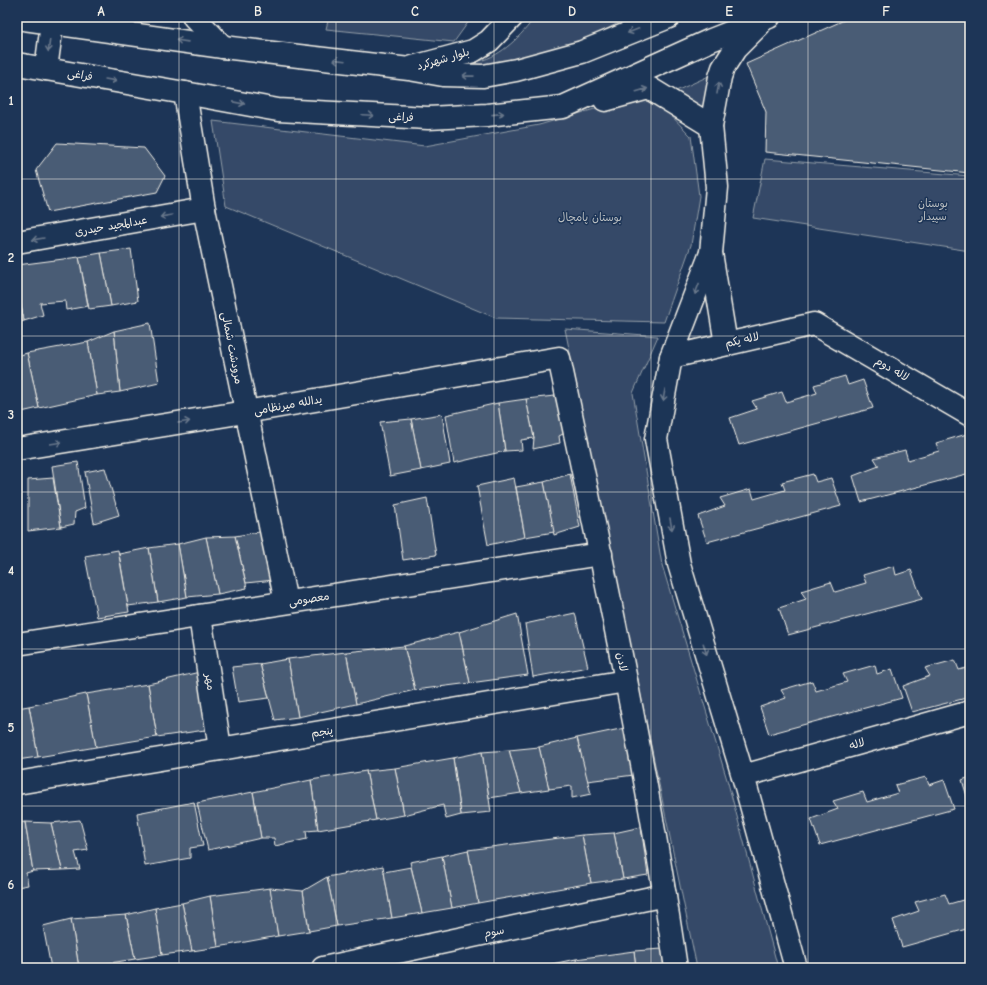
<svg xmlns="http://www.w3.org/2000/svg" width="987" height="985" font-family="'Comic Neue','Playpen Sans Arabic',sans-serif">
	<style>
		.green { fill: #354a67; stroke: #949ea8 }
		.building { fill: #485b74; stroke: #f4f1e8 }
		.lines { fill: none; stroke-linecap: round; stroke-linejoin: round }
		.minor-casing { stroke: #f4f1e8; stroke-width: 25 }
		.tertiary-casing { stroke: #f4f1e8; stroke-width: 25 }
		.minor { stroke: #1d3557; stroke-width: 22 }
		.tertiary { stroke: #1d3557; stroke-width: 22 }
		.oneway { stroke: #68778a }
		.grid { fill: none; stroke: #f4f1e8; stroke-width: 1; stroke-opacity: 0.55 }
		.labels { text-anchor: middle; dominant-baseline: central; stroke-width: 3; stroke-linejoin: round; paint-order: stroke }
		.street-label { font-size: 11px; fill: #f4f1e8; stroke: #1d3557 }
		.park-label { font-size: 11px; fill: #bbbfc1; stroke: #1d3557 }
		.neatline { fill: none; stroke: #f4f1e8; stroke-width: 1.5 }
		.grid-label { font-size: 13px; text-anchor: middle; font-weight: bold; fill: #f4f1e8 }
	</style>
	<rect width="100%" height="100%" fill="#1d3557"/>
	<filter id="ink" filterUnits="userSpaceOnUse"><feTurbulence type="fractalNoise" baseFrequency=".025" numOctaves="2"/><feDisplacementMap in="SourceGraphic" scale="8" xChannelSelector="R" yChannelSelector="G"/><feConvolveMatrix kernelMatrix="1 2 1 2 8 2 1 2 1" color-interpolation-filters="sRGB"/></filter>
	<g filter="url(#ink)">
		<g class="green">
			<polygon points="329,17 472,17 454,42 326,29"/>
			<path d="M535 17H630L595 35 569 45 508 62 488 65H451C460 64 470 64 479 61 502 56 522 35 535 17Z"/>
			<polygon points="711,75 706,112 676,91"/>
			<polygon points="655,99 691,136 699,196 691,245 664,322 496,318 226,206 213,121 425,146 539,125 626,100"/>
			<polygon points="765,159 970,176 970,251 753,218"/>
			<polygon points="565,329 658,336 633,393 662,565 728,783 778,968 697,968"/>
		</g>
		<g class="building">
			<polygon points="851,17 970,17 970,173 765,152 766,112 746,64"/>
			<polygon points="57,143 144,148 165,176 157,192 48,212 36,170"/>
			<polygon points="131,249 138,301 111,306 101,253"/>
			<polygon points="101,253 111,306 89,309 79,257"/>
			<polygon points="79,257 88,306 66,310 65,301 40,303 43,315 24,321 17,284 17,265"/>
			<polygon points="17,289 24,321 17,323"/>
			<polygon points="150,323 159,383 120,392 114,331"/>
			<polygon points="114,331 120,392 97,395 88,342"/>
			<polygon points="88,342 97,395 39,408 27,353"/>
			<polygon points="27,353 39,408 17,413 17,356"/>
			<polygon points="845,376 848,385 863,380 873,408 739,445 730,418 757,409 752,401 782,392 786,402 817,393 814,385"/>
			<polygon points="555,396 565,433 559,436 560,443 533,449 534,438 526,399"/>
			<polygon points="526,399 534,438 521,440 522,450 505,451 498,403"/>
			<polygon points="498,403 505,451 454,463 446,415"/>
			<polygon points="442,414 450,464 421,470 411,419"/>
			<polygon points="411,419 421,470 390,476 380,422"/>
			<polygon points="967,434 970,443 970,473 861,502 853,476 879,466 874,458 905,450 908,460 939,451 936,443"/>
			<polygon points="78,462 85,508 75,512 74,524 61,527 52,466"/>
			<polygon points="105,468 119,515 94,523 85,472"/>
			<polygon points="570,474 580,527 554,535 544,482"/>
			<polygon points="813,474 816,482 831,478 841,506 707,542 698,516 725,506 720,498 751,489 754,499 785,490 782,482"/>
			<polygon points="53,478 61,527 28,531 28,480"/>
			<polygon points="514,478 525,537 488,545 477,486"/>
			<polygon points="544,482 554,532 525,537 516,487"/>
			<polygon points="427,498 436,555 403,560 395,505"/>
			<polygon points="265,531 274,580 246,583 235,536"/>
			<polygon points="235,536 247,588 218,594 206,537"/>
			<polygon points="206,537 218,594 187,597 178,544"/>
			<polygon points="178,544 187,597 158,602 149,548"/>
			<polygon points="149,548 158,602 128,606 119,554"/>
			<polygon points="118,550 129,612 97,617 85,556"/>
			<polygon points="894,566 896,575 911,570 922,599 788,635 779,608 806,599 801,591 831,582 835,592 866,583 863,575"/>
			<polygon points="575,613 588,667 533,677 525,624"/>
			<polygon points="517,614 528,675 470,683 459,632"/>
			<polygon points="459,632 470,683 415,690 404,646"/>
			<polygon points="404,646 415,690 356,704 346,652"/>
			<polygon points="346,652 356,704 298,717 288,659"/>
			<polygon points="288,659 298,717 275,720 260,664"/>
			<polygon points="955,660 959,670 970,667 970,697 912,712 903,686 930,676 925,668"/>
			<polygon points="260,664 269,698 238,702 232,667"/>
			<polygon points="875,665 877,674 892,669 902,698 769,734 760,707 786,698 781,690 812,681 816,691 847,682 843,674"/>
			<polygon points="204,671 212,729 157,737 148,684"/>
			<polygon points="148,684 157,737 96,747 86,694"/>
			<polygon points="86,694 96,747 38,757 29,706"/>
			<polygon points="29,706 38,757 17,760 17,708"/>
			<polygon points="625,728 634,775 587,781 577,738"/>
			<polygon points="577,738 591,794 572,798 572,786 549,789 539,747"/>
			<polygon points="539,747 549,789 521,793 509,750"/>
			<polygon points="509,750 521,793 489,798 482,752"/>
			<polygon points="482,752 491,812 461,815 453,758"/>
			<polygon points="453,758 461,815 446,819 443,805 404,815 395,768"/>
			<polygon points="395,768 404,815 376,820 366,771"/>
			<polygon points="366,771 376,820 318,830 311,780"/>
			<polygon points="926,777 929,785 944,780 954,809 820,845 811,819 838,809 833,801 863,792 867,802 898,793 895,785"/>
			<polygon points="970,777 970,806 962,780"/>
			<polygon points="311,780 318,830 306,831 307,839 275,846 274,838 261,838 253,792"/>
			<polygon points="253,792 261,838 208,850 197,803"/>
			<polygon points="194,802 203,846 190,848 190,858 145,866 137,813"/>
			<polygon points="80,820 88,850 75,852 80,869 62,870 51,823"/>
			<polygon points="25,822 33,871 26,873 28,885 17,887 17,823"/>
			<polygon points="25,822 51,823 62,870 33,871"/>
			<polygon points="641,827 648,875 623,879 614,833"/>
			<polygon points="614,833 623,879 591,883 582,835"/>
			<polygon points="582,835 591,883 478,903 468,850"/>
			<polygon points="468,850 478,903 452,908 442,856"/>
			<polygon points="442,856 452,908 422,913 410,862"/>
			<polygon points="383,866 392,918 337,926 327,877"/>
			<polygon points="411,867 422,913 392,918 384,872"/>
			<polygon points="327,877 337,926 309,931 303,891"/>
			<polygon points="270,888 278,936 218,947 210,896"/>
			<polygon points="270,888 303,891 309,931 278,936"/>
			<polygon points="945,894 949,904 970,898 970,928 902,947 893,920 919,911 915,902"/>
			<polygon points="210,896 218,947 192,951 182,903"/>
			<polygon points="182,903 192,951 162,955 155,908"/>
			<polygon points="155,908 162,955 135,959 126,915"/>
			<polygon points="126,915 135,959 79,968 71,919"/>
			<polygon points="71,919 79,968 51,968 43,926"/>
			<polygon points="662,949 666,968 636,968 634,951"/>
			<polygon points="634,951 636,968 577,968 576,959"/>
			<polygon points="576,959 577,968 547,968 547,965"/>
			<polygon points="547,965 547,968 527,968"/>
		</g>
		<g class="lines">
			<defs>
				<g id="minor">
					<polyline points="194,17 223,47"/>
					<polyline points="185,93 204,209 286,602"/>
					<polyline points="17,242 204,209"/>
					<polyline points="671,357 814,324 970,415"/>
					<path d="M17 449 245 412 559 358C602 560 646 763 676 968"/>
					<polyline points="200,616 220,749"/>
					<polyline points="17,644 601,554"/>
					<polyline points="743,776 970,712"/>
					<polyline points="17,783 626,681"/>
					<polyline points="323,968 665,895"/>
				</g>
				<g id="tertiary">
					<polyline points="17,18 223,47 409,69 443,75 483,76 516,70 582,52 669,17"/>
					<polyline points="17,64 185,93 278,110 428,118 487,115 563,107 711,40 769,17"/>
					<polyline points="413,67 473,51 489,41 512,17"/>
					<polyline points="46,69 52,24"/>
					<polyline points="605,100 649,88 711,126"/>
					<polyline points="711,253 671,357 656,439 679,564 743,776 796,968"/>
					<polyline points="726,344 711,253 717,187 711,126 720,77 723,68 735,49 759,25"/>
				</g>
			</defs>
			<use href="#minor" class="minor-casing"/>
			<use href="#tertiary" class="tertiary-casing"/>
			<use href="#minor" class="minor"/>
			<use href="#tertiary" class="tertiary"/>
		</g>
		<defs><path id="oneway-shaft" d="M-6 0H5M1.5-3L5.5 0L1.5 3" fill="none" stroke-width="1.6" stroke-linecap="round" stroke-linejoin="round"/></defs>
		<g class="oneway">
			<use href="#oneway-shaft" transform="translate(633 31) rotate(159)"/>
			<use href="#oneway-shaft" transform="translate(182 41) rotate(-172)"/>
			<use href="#oneway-shaft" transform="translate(49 46) rotate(97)"/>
			<use href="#oneway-shaft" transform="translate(339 60) rotate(-173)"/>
			<use href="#oneway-shaft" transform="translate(468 76) rotate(-179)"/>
			<use href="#oneway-shaft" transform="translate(111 80) rotate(10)"/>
			<use href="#oneway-shaft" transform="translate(718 88) rotate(-80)"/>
			<use href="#oneway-shaft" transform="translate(642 90) rotate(-16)"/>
			<use href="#oneway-shaft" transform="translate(239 103) rotate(11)"/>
			<use href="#oneway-shaft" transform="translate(498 114) rotate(-6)"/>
			<use href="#oneway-shaft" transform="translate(368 115) rotate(3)"/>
			<use href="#oneway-shaft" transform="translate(166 216) rotate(170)"/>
			<use href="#oneway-shaft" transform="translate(38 239) rotate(170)"/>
			<use href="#oneway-shaft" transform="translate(697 289) rotate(111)"/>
			<use href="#oneway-shaft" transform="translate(664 395) rotate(100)"/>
			<use href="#oneway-shaft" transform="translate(184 422) rotate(-9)"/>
			<use href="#oneway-shaft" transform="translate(56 443) rotate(-9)"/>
			<use href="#oneway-shaft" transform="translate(671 524) rotate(80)"/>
			<use href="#oneway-shaft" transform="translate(705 649) rotate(73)"/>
		</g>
	</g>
	<path class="grid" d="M179 17V968M336 17V968M494 17V968M651 17V968M808 17V968M17 179H970M17 336H970M17 492H970M17 649H970M17 806H970"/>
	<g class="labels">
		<g class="street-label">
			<text transform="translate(443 59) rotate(-16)">بلوار شهرکرد</text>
			<text transform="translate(80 75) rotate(10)">فراغی</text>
			<text transform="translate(401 117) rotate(3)">فراغی</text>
			<text transform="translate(111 226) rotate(-10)">عبدالمجید حیدری</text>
			<text transform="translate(742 340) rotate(-13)">لاله یکم</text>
			<text transform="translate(232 348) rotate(79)">مرودشت شمالی</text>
			<text transform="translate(892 369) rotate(30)">لاله دوم</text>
			<text transform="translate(288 405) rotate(-10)">یدالله میرنظامی</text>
			<text transform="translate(309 599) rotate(-9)">معصومی</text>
			<text transform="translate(622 662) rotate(79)">لادن</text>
			<text transform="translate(210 682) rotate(82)">مهر</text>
			<text transform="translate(322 732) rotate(-10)">پنجم</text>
			<text transform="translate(857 744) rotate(-16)">لاله</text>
			<text transform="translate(494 932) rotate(-12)">سوم</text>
		</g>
		<g class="park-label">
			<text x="933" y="203">بوستان<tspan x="933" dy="13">سپیدار</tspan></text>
			<text x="590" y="217">بوستان پامچال</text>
		</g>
	</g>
	<rect width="987" height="985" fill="none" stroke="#1d3557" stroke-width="44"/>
	<rect x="22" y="22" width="943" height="941" class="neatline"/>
	<g class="grid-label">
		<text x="101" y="16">A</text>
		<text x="258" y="16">B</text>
		<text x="415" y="16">C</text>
		<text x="572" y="16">D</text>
		<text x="729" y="16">E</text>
		<text x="886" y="16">F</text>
		<text x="11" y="105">1</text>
		<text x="11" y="262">2</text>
		<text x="11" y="419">3</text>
		<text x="11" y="575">4</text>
		<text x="11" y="732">5</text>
		<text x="11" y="889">6</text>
	</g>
</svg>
